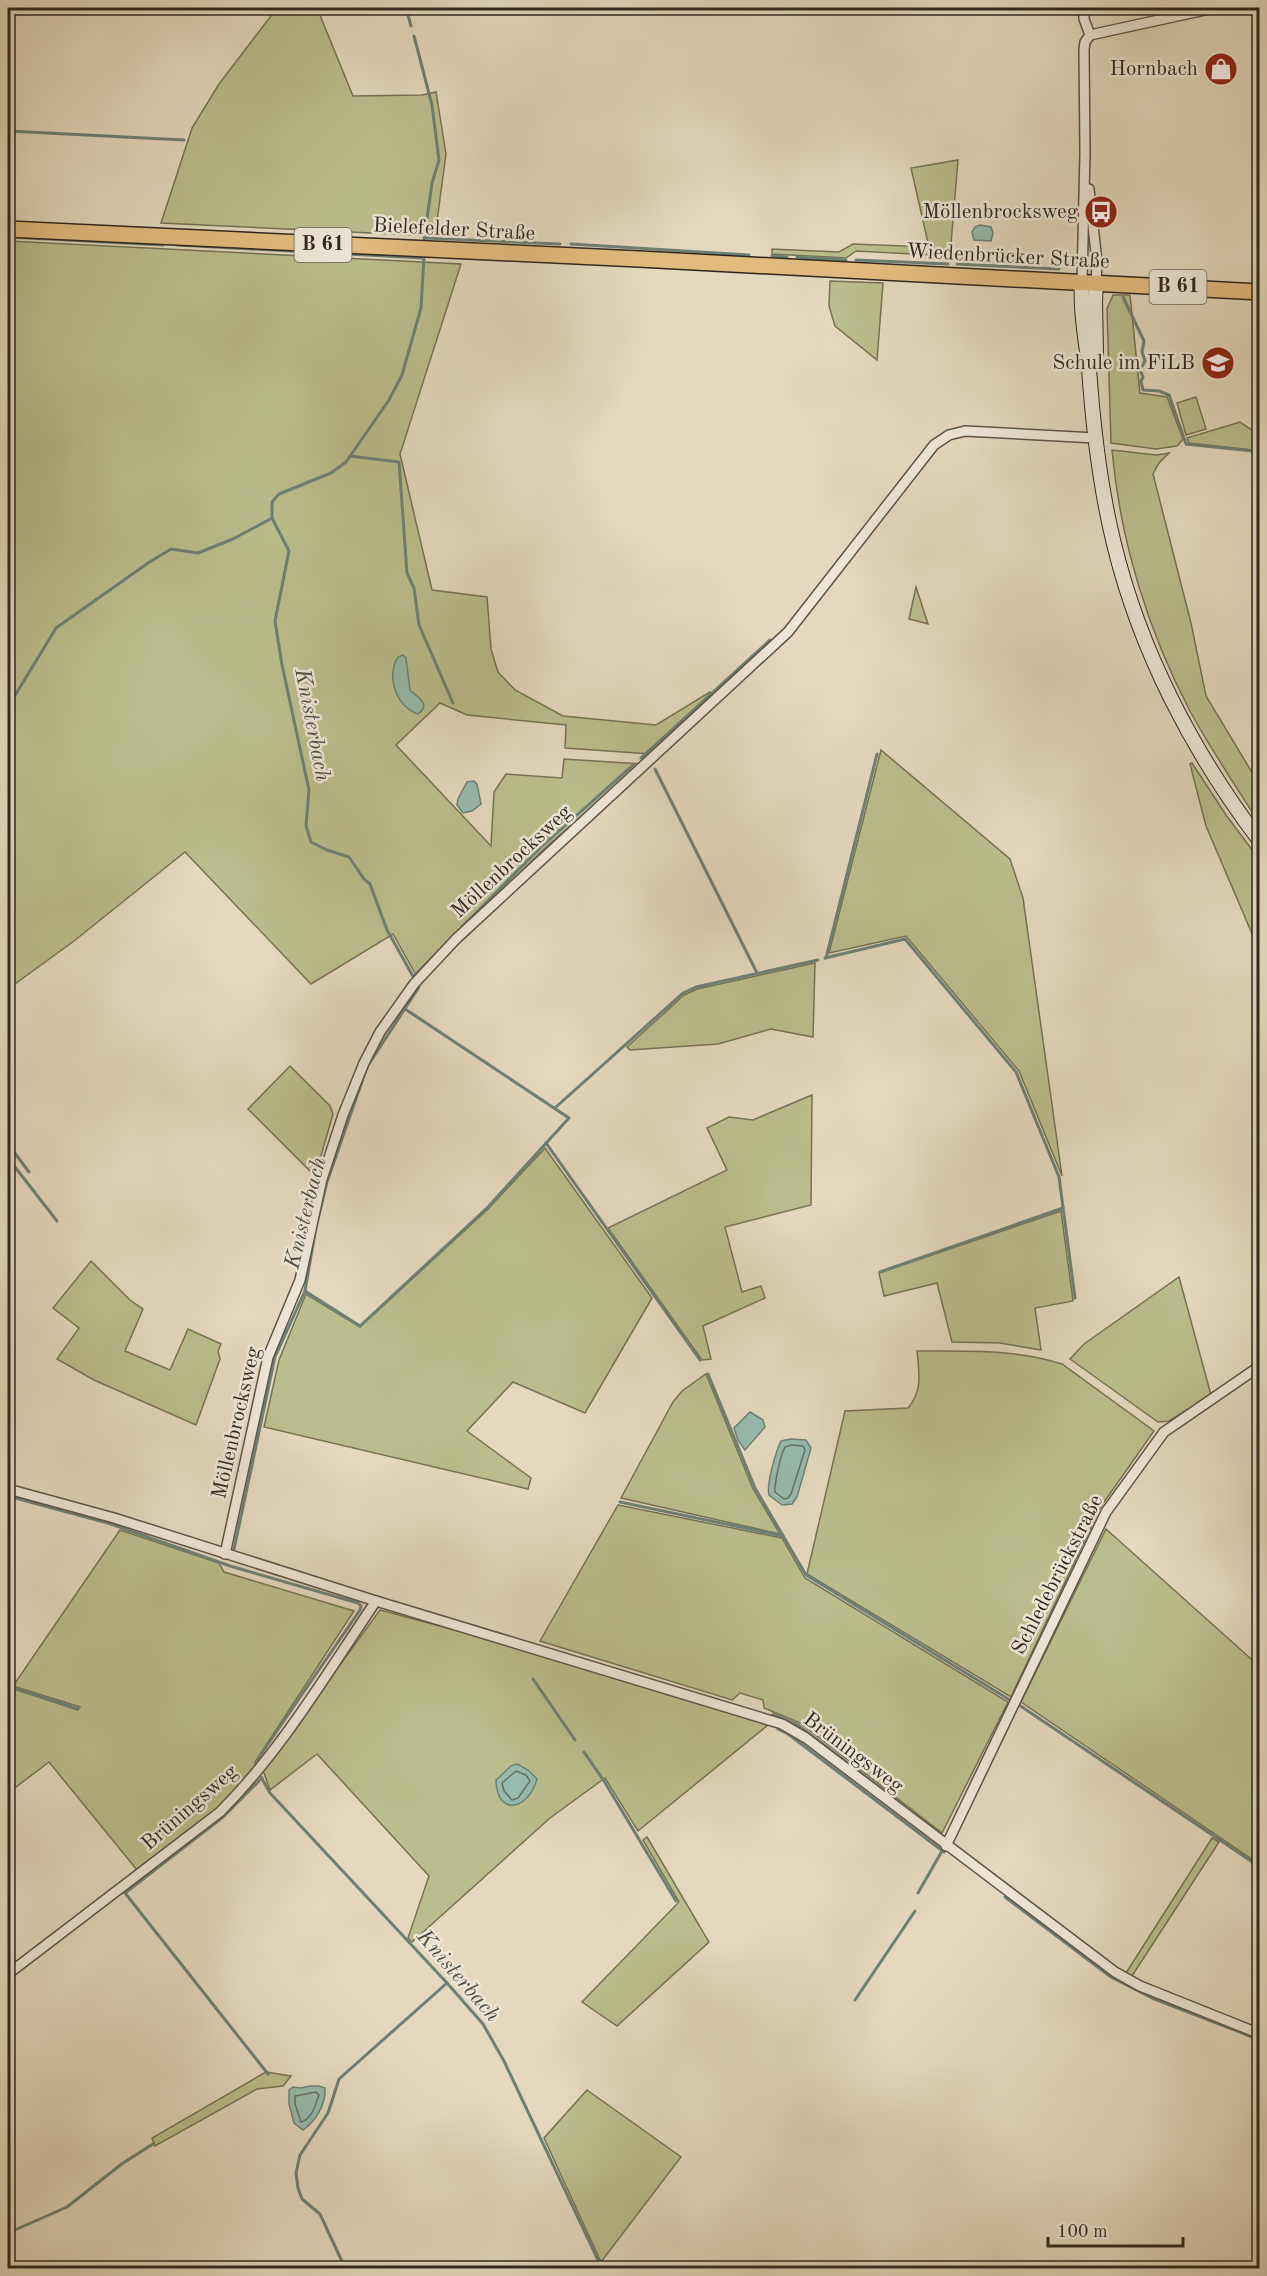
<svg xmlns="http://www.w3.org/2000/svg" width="1267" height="2276" font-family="'Old Standard TT',serif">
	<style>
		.green { fill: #babd8d; stroke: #757256; stroke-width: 1.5 }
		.water { fill: #96baad; stroke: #6d8074; stroke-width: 1.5 }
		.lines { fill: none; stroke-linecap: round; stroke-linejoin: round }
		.shore { stroke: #637166; stroke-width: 1.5 }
		.stream { stroke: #6d8074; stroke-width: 3 }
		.street-casing { stroke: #5d5447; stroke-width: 12 }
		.secondary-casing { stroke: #30281f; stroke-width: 16 }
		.primary-casing { stroke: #30281f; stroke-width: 18 }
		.street { stroke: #ede6d5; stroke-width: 9 }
		.secondary { stroke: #ede6d5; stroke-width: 14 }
		.primary { stroke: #e2bc7f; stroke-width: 15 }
		.labels { text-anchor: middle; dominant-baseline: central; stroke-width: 5; stroke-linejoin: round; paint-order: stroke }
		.shield { fill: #ede6d5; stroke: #696156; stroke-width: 1.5 }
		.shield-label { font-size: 20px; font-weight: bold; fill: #30281f }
		.poi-label { font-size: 21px; fill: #30281f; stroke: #ede6d5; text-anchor: end }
		.street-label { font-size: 21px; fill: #30281f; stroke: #ede6d5 }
		.water-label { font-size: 22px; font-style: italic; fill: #4a4c42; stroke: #ede6d5 }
	</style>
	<rect width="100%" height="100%" fill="#e4d8be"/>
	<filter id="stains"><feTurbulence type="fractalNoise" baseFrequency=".00333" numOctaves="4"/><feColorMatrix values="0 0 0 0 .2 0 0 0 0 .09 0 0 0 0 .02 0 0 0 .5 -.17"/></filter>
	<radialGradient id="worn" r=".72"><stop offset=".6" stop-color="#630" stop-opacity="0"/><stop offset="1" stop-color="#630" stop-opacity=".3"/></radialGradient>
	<g class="green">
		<polygon points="277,8 317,8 353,96 422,95 436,92 446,154 435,236 161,223 192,128 219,84"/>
		<polygon points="958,160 950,256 856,251 846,258 772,254 772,249 839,252 853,244 929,247 911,168"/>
		<polygon points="8,241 461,264 400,454 432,590 487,597 491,649 498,672 515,690 563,716 656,725 710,692 715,697 651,754 565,748 566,725 467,715 440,703 396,745 491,846 494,792 506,774 562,778 564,759 641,764 545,848 416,975 393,934 311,984 185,852 74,941 8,989"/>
		<polygon points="830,281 883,283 877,360 835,326 829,306"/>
		<polygon points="1113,295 1130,295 1140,393 1167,397 1183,439 1177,446 1156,449 1111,443 1107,309"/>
		<polygon points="1196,397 1206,429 1186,435 1177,403"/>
		<polygon points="1240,422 1259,435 1259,454 1255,453 1253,450 1189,443 1187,438"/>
		<path d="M1112 450 1156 455 1169 453 1159 463 1153 474 1191 623 1206 696 1259 784V823C1236 786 1211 750 1190 711 1148 631 1120 540 1112 450Z"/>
		<polygon points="916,587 928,624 909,619"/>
		<polygon points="881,750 1010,859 1023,898 1062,1176 1019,1071 906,936 829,953"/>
		<polygon points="1192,763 1226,815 1259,859 1259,950 1206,826 1190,764"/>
		<polygon points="815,963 813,1037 771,1029 718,1044 630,1050 627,1047 684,995 697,989"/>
		<polygon points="290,1066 330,1106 333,1114 316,1173 311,1172 248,1109"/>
		<polygon points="812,1095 811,1205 725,1227 742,1292 761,1286 765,1298 703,1326 711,1359 702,1360 608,1228 727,1170 707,1128 729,1117 753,1120"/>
		<polygon points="545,1148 652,1298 585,1413 513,1382 467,1431 531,1478 528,1489 264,1427 279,1360 306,1294 360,1327 488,1209"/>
		<polygon points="1061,1211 1073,1301 1035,1308 1041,1350 1000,1343 952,1342 937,1283 884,1296 879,1273"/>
		<polygon points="91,1261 130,1300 143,1309 125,1351 170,1370 188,1329 221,1344 218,1351 220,1359 196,1425 94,1380 57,1359 79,1328 53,1308"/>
		<polygon points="1179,1277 1211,1395 1169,1421 1158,1422 1070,1359 1084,1344"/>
		<path d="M917 1351C965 1351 1015 1349 1062 1364L1154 1431 1100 1508 1011 1697 807 1574 845 1411 908 1408C923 1391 919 1372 917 1351Z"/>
		<polygon points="706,1374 753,1489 780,1534 621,1498 673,1402 682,1391"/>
		<polygon points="618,1505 782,1538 805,1578 1008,1702 942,1833 800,1723 764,1708 763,1700 740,1693 732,1700 540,1641"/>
		<polygon points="1106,1529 1259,1666 1259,1864 1021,1702"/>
		<polygon points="120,1530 219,1563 224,1572 354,1611 255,1762 256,1769 217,1809 137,1870 49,1762 16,1787 8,1777 8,1687 78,1710 80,1707 13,1686"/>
		<polygon points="380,1610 534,1651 768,1725 638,1831 605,1778 550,1818 412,1942 408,1938 429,1876 317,1754 270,1790 263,1770"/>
		<polygon points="647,1837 709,1942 617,2026 582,2002 679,1902 643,1840"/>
		<polygon points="1212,1838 1219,1842 1132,1976 1126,1973"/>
		<polygon points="266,2072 291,2076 283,2086 257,2089 155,2146 152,2138"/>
		<polygon points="587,2090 681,2157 601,2262 544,2138"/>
	</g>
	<g class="water">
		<polygon points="980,225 991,227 993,233 991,241 974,240 972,232 975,227"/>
		<path d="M403 655 406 658 410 690C418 698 432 704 418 714 396 706 386 677 398 657Z"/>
		<polygon points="474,781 477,784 481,804 472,811 463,813 457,805 458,799 467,782"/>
		<polygon points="750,1412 763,1420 765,1427 745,1450 738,1440 734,1428"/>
		<path d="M791 1439 806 1440 811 1448 797 1497 792 1504 782 1505 769 1495C766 1485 776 1451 781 1441Z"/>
		<path d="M517 1764 528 1770 537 1779C529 1809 497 1818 496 1780L511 1766Z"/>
		<path d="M310 2086H319L325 2088C326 2104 316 2121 303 2130L294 2123 289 2104V2090L293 2087 301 2088Z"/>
	</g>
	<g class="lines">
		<g class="shore">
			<path d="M791 1445 803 1446 805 1450 791 1494 788 1498 784 1499 775 1492C774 1485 781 1453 785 1447Z"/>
			<polygon points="516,1771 526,1775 530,1781 518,1798 512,1800 504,1791 502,1783"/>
			<path d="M316 2092 319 2095C315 2106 312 2119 301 2122L295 2104V2096Z"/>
		</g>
		<g class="stream">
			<polyline points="406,8 411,26"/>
			<polyline points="414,36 432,105 439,160 432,183 424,240"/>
			<polyline points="8,131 184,140"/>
			<polyline points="8,237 163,245"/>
			<polyline points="425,238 560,244"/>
			<polyline points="571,244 749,255"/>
			<polyline points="177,245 423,258"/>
			<polyline points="772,256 787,257"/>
			<polyline points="797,257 846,260"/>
			<polyline points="856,260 948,264"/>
			<polyline points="957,264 1059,269"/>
			<polyline points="1123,297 1144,341 1142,352 1145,361 1140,370 1143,377 1141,381 1143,390 1159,391 1169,395 1186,444 1253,451"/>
			<polyline points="350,456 399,462 407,573 414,588 419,625 453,703"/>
			<polyline points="1258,462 1260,464"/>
			<polyline points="8,707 56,628 148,563 171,549 198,553 233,539 272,518"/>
			<polyline points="641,758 770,640"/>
			<polyline points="655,769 757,973"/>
			<polyline points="462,927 541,847 633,765"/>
			<polyline points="825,958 905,939 1016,1072 1059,1177 1075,1298"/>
			<polyline points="826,958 877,754"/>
			<polyline points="414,976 439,951"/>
			<polyline points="556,1107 683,993 696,987 818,960"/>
			<polyline points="546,1143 700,1360"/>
			<polyline points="8,1144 29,1172"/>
			<polyline points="8,1158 57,1221"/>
			<polyline points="880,1272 1063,1208"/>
			<polyline points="305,1291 360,1326 487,1208 569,1118 405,1009"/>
			<polyline points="708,1374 755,1488 806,1575 1010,1700"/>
			<polyline points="8,1496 111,1524 230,1566 358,1603 361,1606 360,1610 259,1757 258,1763"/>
			<polyline points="620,1502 783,1536"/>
			<polyline points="234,1549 275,1357 305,1291 316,1227 327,1182 367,1067 419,987 387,930 370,884 364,879 349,857 327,850 311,842 306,826 309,790 282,665 275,621 289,551 272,518 272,502 279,494 331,473 346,462 389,400 402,375 421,308 424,256"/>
			<polyline points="533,1679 575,1740"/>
			<polyline points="8,1686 78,1709"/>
			<polyline points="1019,1705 1260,1867"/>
			<polyline points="773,1714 798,1725 902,1805"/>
			<polyline points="778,1729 788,1734 944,1852"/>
			<polyline points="584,1752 604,1781 676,1901"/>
			<polyline points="261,1777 270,1793 447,1983 483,2024 504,2061 599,2262"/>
			<polyline points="262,1778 223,1817 125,1893 268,2074"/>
			<polyline points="918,1893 942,1851"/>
			<polyline points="1005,1897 1111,1977 1152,1998 1260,2040"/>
			<polyline points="855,2000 915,1911"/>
			<polyline points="8,2233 67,2207 123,2163 153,2144"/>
			<polyline points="937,2264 937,2268"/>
			<polyline points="345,2268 320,2214 302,2199 298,2188 296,2173 300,2155 328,2113 339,2079 447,1983"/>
		</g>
		<defs>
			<g id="street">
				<polyline points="1084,8 1084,19 1090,35"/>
				<polyline points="1090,35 1214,8"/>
				<polyline points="1089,189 1097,262 1096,283"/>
				<polyline points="1082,282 1085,153 1084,50 1085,42 1090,35"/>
				<polyline points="8,1489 114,1518 376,1601 782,1724 806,1738 1115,1972 1140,1986 1260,2034"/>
				<polyline points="225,1554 268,1357 300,1280 322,1179 343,1115 364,1063 380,1032 414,984 456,939 788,632 934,445 949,435 965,431 1096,438"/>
				<polyline points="946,1846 1106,1512 1164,1432 1260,1366"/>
				<path d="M8 1974 220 1812C282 1750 327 1673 376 1601"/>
			</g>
			<g id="secondary">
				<path d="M1082 282C1080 311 1086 340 1089 368 1093 427 1100 487 1114 544 1140 651 1193 753 1260 841"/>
				<polyline points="1096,353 1095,301 1096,283"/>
			</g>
			<polyline id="primary" points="8,229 639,259 1260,292"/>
		</defs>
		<use href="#street" class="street-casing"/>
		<use href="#secondary" class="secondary-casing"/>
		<use href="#primary" class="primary-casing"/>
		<use href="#street" class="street"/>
		<use href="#secondary" class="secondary"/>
		<use href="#primary" class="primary"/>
	</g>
	<defs>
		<symbol id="shop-disc" viewBox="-11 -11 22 22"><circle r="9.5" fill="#8f2418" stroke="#ede6d5"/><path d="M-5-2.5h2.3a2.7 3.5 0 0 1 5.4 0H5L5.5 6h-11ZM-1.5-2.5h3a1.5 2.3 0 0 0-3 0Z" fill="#fff"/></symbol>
		<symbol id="bus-disc" viewBox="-11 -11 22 22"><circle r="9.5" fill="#8f2418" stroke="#ede6d5"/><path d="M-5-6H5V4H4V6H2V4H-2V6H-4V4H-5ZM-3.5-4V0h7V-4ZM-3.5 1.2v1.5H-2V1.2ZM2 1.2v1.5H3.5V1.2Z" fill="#fff"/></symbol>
		<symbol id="school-disc" viewBox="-11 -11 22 22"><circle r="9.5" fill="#8f2418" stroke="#ede6d5"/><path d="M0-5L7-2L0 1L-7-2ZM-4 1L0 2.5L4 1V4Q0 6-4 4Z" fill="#fff"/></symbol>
	</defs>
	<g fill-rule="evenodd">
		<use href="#shop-disc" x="1202" y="50" width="38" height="38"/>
		<use href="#bus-disc" x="1082" y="193" width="38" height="38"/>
		<use href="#school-disc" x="1199" y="344" width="38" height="38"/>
	</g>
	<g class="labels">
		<g class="shield">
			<rect x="294.5" y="228" width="57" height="34" rx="4.5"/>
			<rect x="1149.5" y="270" width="57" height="34" rx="4.5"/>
		</g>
		<g class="shield-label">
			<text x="323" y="245">B 61</text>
			<text x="1178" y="287">B 61</text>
		</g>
		<g class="poi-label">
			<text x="1198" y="69">Hornbach</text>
			<text x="1078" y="212">Möllenbrocksweg</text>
			<text x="1195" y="363">Schule im FiLB</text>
		</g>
		<g class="street-label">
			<text transform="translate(454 230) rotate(3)">Bielefelder Straße</text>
			<text transform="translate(1008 257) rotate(3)">Wiedenbrücker Straße</text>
			<text transform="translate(512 862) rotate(-43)">Möllenbrocksweg</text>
			<text transform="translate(237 1423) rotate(-77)">Möllenbrocksweg</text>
			<text transform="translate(1058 1575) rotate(-63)">Schledebrückstraße</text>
			<text transform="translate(853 1753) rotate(37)">Brüningsweg</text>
			<text transform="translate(190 1808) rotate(-41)">Brüningsweg</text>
		</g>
		<g class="water-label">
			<text transform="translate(312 725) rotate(79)">Knisterbach</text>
			<text transform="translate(306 1213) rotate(-76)">Knisterbach</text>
			<text transform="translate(458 1976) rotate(49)">Knisterbach</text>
		</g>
	</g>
	<rect width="1267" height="2276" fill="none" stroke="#e4d8be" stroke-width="30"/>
	<rect x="9" y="9" width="1249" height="2258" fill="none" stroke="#30281f" stroke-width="3"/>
	<rect x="15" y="15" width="1237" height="2246" fill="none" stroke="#30281f" stroke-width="1.5"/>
	<path d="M1048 2237v9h135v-9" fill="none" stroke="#30281f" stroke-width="3"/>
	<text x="1057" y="2237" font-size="18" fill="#30281f" stroke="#ede6d5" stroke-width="4.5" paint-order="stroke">100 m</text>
	<rect width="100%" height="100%" filter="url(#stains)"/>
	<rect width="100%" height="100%" fill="url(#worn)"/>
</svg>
